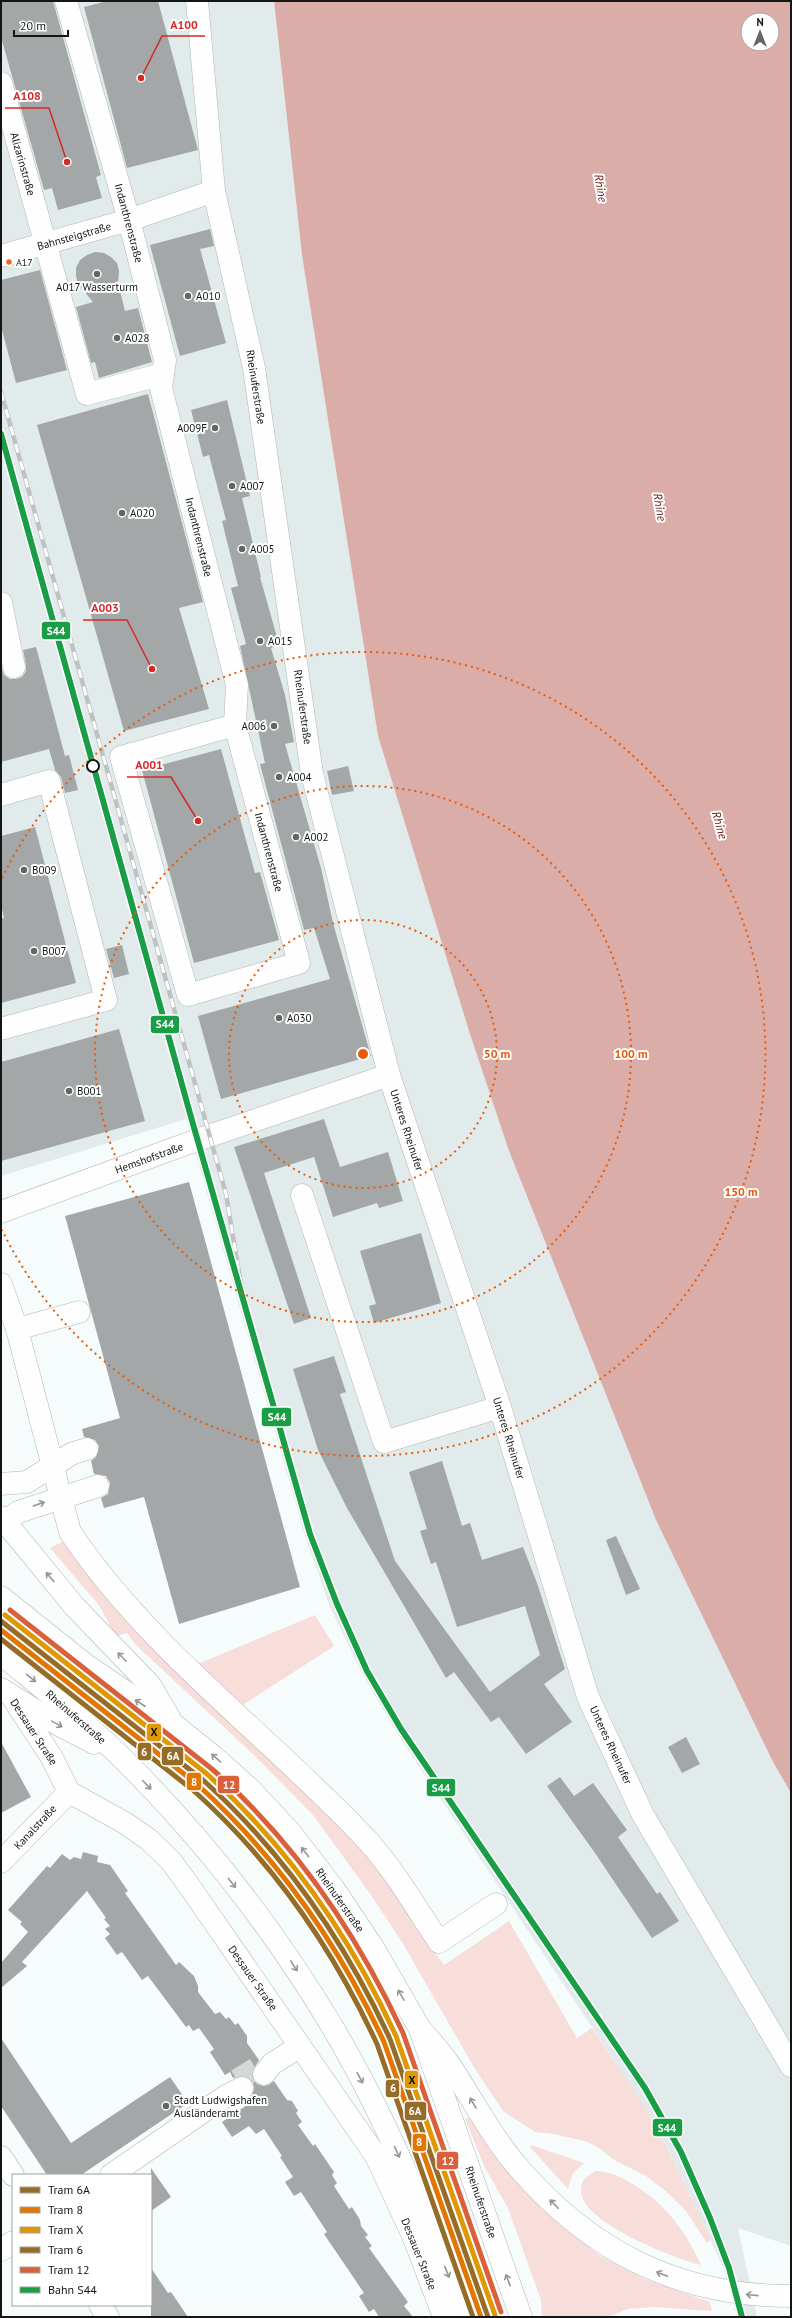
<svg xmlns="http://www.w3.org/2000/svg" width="792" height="2318" font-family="'PT Sans',sans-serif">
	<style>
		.built { fill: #e1ebeb }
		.green { fill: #f8dedb }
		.water { fill: #daada8; fill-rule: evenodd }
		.building { fill: #a4a7a7 }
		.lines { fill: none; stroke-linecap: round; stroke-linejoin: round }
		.minor-tunnel { stroke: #d4d9d8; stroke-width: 22; stroke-dasharray: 22 11; stroke-linecap: butt }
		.minor-casing { stroke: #b1b5b5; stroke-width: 23 }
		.major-casing { stroke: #b1b5b5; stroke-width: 23 }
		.highway-casing { stroke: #b1b5b5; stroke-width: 23 }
		.minor { stroke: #fefefe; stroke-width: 22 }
		.major { stroke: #fefefe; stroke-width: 22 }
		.highway { stroke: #fefefe; stroke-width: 22 }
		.rail-casing { stroke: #c0c1c1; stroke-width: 4.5 }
		.rail { stroke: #fff; stroke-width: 3; stroke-dasharray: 9; stroke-linecap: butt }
		.rail-1-casing { stroke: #fff; stroke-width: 9 }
		.rail-1 { stroke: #1a9d47; stroke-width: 6 }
		.tram-1-casing { stroke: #fff; stroke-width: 8 }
		.tram-2-casing { stroke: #fff; stroke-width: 8 }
		.tram-3-casing { stroke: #fff; stroke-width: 8 }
		.tram-4-casing { stroke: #fff; stroke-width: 8 }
		.tram-5-casing { stroke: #fff; stroke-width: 8 }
		.tram-1 { stroke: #966c29; stroke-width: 5 }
		.tram-2 { stroke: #e17600; stroke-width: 5 }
		.tram-3 { stroke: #e09802; stroke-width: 5 }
		.tram-4 { stroke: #966c29; stroke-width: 5 }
		.tram-5 { stroke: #da603b; stroke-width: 5 }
		.oneway { stroke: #949695 }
		.ring { fill: none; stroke: #e8590c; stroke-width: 2; stroke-dasharray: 2 4 }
		.bus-dot { fill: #f26522; stroke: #fff; stroke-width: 1.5 }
		.poi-dot { fill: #626666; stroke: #fff; stroke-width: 1.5 }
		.stop-dot { fill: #fff; stroke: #131615; stroke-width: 2 }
		.labels { text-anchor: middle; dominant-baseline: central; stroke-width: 4; stroke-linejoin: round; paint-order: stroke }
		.bus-label { font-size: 10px; fill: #131615; stroke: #fff; text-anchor: start }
		.street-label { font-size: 11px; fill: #131615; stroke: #fff }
		.poi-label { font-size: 11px; fill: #131615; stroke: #fff; text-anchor: start }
		.water-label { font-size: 12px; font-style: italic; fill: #671917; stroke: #fff }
		.centre { fill: #e8590c; stroke: #fff; stroke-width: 2 }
		.ring-label { font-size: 12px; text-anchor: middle; font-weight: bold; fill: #e8590c; stroke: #fff; stroke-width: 4; stroke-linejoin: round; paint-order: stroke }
		.leader { fill: none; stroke: #d62828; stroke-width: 1.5 }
		.callout-dot { fill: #d62828; stroke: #fff; stroke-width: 1.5 }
		.callout-label { font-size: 12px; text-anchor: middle; font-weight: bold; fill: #d62828; stroke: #fff; stroke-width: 4; stroke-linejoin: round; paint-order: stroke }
		.line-badge { stroke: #fff; stroke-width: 1.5 }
		.badge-label { font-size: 11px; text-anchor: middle; font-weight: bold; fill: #fff }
		.pale-badge-label { font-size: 11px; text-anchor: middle; font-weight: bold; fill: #111 }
	</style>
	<rect width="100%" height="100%" fill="#f6fbfb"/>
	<polygon class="built" points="1,1 274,1 302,255 378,736 469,1031 509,1151 656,1520 773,1762 791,1793 791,2246 738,2228 757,2317 737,2317 724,2269 662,2136 645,2107 397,1733 362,1673 330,1607 305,1536 186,1119 1,1176"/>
	<g class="green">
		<polygon points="64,1541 193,1666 315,1615 334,1646 229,1714 363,1849 444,1965 509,1921 577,2038 592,2028 644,2105 662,2137 711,2240 707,2243 686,2211 667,2192 646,2176 614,2160 601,2149 588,2142 554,2134 535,2132 503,2111 475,2069 402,1942 371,1895 313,1815 256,1757 136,1645 127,1633 116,1636 98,1604 50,1548"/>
		<polygon points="469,2117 558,2221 599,2255 644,2279 710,2302 712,2311 653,2307 628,2309 608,2317 542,2317 541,2300 508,2208 485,2168 465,2119"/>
		<polygon points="531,2145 584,2163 573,2173 568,2189 530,2147"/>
		<path d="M596 2171C609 2171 620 2177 631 2183 665 2203 685 2230 701 2265 676 2259 576 2221 581 2188 582 2179 588 2175 596 2171Z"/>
	</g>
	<path class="water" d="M274 1H791V1793L773 1762 656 1520 509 1151 469 1031 378 736 302 255ZM748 20H772V44H748Z"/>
	<g class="building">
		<polygon points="1,1 53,1 101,175 96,177 102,198 58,210 52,188 44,190 1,37"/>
		<polygon points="107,1 158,1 198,150 127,168 84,7"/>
		<polygon points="210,229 214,246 200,249 226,343 180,356 150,245"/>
		<polygon points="95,252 104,253 111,257 117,263 119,271 118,283 125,311 138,308 152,362 99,378 95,362 91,363 76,307 93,302 78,284 76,276 76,268 80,260 87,255"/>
		<polygon points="40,270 67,370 16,383 1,326 1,280"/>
		<polygon points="148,394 203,602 179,608 209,709 124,731 37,425"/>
		<polygon points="227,400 250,496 242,498 261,577 260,577 277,637 274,638 276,646 271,648 285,695 294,742 285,744 321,868 333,923 371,1056 221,1099 198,1016 330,979 314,928 304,930 260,764 265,763 240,646 246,644 231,588 238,586 222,521 226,520 209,455 203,457 191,410"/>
		<polygon points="36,647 65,756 69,755 78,790 65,793 61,777 55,770 49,749 1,762 1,666 4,675 10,679 16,679 22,677 26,671 26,665 23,650"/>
		<polygon points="221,749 255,873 260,872 279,940 194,963 142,770"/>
		<polygon points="348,766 354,791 332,795 327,771"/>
		<polygon points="35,827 76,983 1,1003 1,919 4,918 1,905 1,836"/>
		<polygon points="122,945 129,974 114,978 106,949"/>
		<polygon points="119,1029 145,1121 1,1161 1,1062"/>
		<polygon points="324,1119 340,1167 388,1152 403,1201 379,1208 377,1203 333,1217 314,1157 264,1173 311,1318 294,1324 234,1147"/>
		<polygon points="189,1182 300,1587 179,1624 144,1497 104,1508 101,1498 108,1494 110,1483 106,1476 94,1474 91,1461 96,1457 99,1446 95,1440 84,1437 82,1429 120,1418 65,1216"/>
		<polygon points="421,1233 441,1303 374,1323 369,1306 376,1304 360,1251"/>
		<polygon points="334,1356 346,1392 340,1394 395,1561 490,1692 540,1655 525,1606 457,1627 436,1562 431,1564 420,1531 427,1529 409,1472 442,1461 462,1526 470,1523 482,1560 523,1547 537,1583 565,1669 544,1684 572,1722 526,1754 499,1717 491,1722 454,1672 446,1678 347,1508 318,1450 293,1369"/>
		<polygon points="616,1536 640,1589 626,1595 606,1540"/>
		<polygon points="686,1737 700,1764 682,1773 668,1747"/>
		<polygon points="1,1742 31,1797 1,1813"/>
		<polygon points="560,1777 574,1796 593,1783 627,1830 618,1837 657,1894 660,1892 679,1921 652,1938 595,1853 547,1786"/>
		<polygon points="83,1852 98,1856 97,1862 110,1865 128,1891 125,1893 176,1965 179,1962 194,1976 198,1986 198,1992 215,2014 220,2012 226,2019 229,2017 235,2025 238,2023 247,2036 247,2043 259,2060 252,2072 253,2079 257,2084 263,2086 269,2085 274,2081 287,2100 292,2101 298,2111 296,2113 302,2122 298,2125 313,2146 315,2144 334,2172 332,2175 337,2183 334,2186 349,2209 352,2207 360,2220 361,2226 368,2235 365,2237 372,2246 369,2248 408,2302 404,2306 413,2317 379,2317 374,2309 369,2312 359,2296 364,2293 324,2234 327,2232 301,2192 294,2196 285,2182 293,2177 280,2157 282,2156 264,2129 256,2134 249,2126 232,2137 222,2122 250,2103 247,2099 252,2095 254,2089 253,2082 243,2076 233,2078 230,2072 225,2075 210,2052 214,2049 199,2028 193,2031 189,2025 186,2027 148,1976 142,1980 122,1952 117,1955 105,1938 110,1934 105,1929 110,1926 104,1919 106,1918 87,1891 22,1962 27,1966 1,1988 1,1963 28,1932 20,1924 22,1922 8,1910 47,1866 50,1868 62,1854 70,1860 74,1857 81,1859"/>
		<polygon points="1,2038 71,2143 170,2077 188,2103 81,2175 47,2175 1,2106"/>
		<polygon points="151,2168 171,2197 151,2211"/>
		<polygon points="151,2268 168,2293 171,2292 188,2317 151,2317"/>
	</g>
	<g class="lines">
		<polyline class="minor-tunnel" points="237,2080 258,2067"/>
		<defs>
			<g id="minor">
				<polyline points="66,1 129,220 165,360 161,388 237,685 235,725 299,963 188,995 121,757 235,725"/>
				<polyline points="197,1 214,191 254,368 312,774 389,1075 500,1407 588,1697 643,1815 791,2066"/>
				<polyline points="1,83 87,394 163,374"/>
				<polyline points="1,256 129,220 214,191"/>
				<polyline points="1,603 14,667"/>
				<polyline points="1,795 49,781 106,1000 1,1029"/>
				<polyline points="302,1195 384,1442 500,1407"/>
				<polyline points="1,1212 197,1140 389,1075"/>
				<path d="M1 1284 17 1329 70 1532C151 1652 270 1736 368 1841 395 1871 416 1908 439 1942L496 1904"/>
				<polyline points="17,1329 79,1312"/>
				<polyline points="1,1484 27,1482 73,1453 87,1449"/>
				<polyline points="5,1523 18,1512 98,1486"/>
				<polyline points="12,1697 51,1756 69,1792 125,1823 148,1839 171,1861 192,1890 376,2156 414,2238 444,2317"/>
				<polyline points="1,1862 69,1792"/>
				<polyline points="264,2074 272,2064 300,2046"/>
				<polyline points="1,2157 13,2175"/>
				<polyline points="111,2175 226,2096 242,2088"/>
				<polyline points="1,2250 13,2242"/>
				<polyline points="100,2305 108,2317"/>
			</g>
			<g id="major">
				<polyline points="1,1517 75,1607 150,1685 170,1719"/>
				<polyline points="1,1597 86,1665 173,1724 214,1757 251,1790 290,1832 334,1889 374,1949 420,2029 521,2317"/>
				<path d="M1 1654C41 1687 82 1719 120 1756 202 1837 274 1929 333 2028 387 2119 427 2219 465 2317"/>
				<polyline points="1,1689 57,1724 94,1743"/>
			</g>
			<path id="highway" d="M420 2029C430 2040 441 2052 449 2064 472 2098 491 2136 518 2167 591 2252 679 2296 791 2296"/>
		</defs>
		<use href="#minor" class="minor-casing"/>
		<use href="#major" class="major-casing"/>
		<use href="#highway" class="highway-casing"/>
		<use href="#minor" class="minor"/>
		<use href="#major" class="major"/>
		<use href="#highway" class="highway"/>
		<defs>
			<polyline id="rail" points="1,392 226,1194 239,1273 252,1331"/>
		</defs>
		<use href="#rail" class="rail-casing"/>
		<use href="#rail" class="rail"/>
		<defs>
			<polyline id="rail-1" points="1,434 191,1117 310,1534 337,1604 367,1671 401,1729 645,2088 681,2152 710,2218 729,2268 742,2317"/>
		</defs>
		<use href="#rail-1" class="rail-1-casing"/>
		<use href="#rail-1" class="rail-1"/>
		<defs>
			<path id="tram-1" d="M1 1621 203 1780C283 1852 345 1942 390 2039L488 2317"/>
			<path id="tram-2" d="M1 1630 198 1785C277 1857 339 1945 384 2042L481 2317"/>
			<path id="tram-3" d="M5 1615 207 1774C288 1847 351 1938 396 2036L495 2315"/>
			<path id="tram-4" d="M1 1639 194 1791C272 1861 333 1949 377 2044L473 2317"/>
			<path id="tram-5" d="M10 1610 212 1769C294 1841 357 1934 403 2033L501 2312"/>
		</defs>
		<use href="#tram-1" class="tram-1-casing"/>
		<use href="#tram-2" class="tram-2-casing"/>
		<use href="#tram-3" class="tram-3-casing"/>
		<use href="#tram-4" class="tram-4-casing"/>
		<use href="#tram-5" class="tram-5-casing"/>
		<use href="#tram-1" class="tram-1"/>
		<use href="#tram-2" class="tram-2"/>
		<use href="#tram-3" class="tram-3"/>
		<use href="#tram-4" class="tram-4"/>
		<use href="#tram-5" class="tram-5"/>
	</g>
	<defs><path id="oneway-shaft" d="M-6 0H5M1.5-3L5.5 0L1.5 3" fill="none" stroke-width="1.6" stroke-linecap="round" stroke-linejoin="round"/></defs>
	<g class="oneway">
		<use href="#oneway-shaft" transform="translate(39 1504) rotate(-19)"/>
		<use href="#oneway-shaft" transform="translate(50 1577) rotate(-130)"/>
		<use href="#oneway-shaft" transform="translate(122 1657) rotate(-135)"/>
		<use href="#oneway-shaft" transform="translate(31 1678) rotate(39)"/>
		<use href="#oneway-shaft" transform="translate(140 1703) rotate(-147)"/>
		<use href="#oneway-shaft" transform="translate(57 1724) rotate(29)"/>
		<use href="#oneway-shaft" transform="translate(216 1758) rotate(-139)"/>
		<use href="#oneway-shaft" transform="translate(147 1785) rotate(46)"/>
		<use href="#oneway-shaft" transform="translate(305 1852) rotate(-128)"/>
		<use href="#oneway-shaft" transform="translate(232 1883) rotate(52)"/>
		<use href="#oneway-shaft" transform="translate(294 1966) rotate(57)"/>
		<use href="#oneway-shaft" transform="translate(401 1995) rotate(-120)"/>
		<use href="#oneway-shaft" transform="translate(360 2078) rotate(62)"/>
		<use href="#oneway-shaft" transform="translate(473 2103) rotate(-121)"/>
		<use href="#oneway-shaft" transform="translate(397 2152) rotate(65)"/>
		<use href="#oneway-shaft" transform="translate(554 2204) rotate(-134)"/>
		<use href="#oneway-shaft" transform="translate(447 2272) rotate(68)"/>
		<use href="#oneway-shaft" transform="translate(662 2274) rotate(-159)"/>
		<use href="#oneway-shaft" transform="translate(508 2280) rotate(-110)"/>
		<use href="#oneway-shaft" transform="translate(752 2295) rotate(-174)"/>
	</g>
	<g class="ring">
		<circle cx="363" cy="1054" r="134"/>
		<circle cx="363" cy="1054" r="268"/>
		<path d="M2 878A402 402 0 1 1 2 1230"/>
	</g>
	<circle class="bus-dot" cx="9" cy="262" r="3.5"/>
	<g class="poi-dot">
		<circle cx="97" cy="274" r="4"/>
		<circle cx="188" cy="296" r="4"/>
		<circle cx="117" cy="338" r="4"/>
		<circle cx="215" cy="428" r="4"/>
		<circle cx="232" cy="486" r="4"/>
		<circle cx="122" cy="513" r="4"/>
		<circle cx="242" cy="549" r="4"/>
		<circle cx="260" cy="641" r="4"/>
		<circle cx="274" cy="726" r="4"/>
		<circle cx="279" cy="777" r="4"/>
		<circle cx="296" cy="837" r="4"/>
		<circle cx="24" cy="870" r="4"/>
		<circle cx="34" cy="951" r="4"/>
		<circle cx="279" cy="1018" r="4"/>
		<circle cx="69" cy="1091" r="4"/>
		<circle cx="166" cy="2106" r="4"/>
	</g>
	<circle class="stop-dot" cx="93" cy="766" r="6"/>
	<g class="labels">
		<g class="bus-label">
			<text x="16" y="262">A17</text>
		</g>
		<g class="street-label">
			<text transform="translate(23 164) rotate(74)">Alizarinstraße</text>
			<text transform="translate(129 223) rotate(75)">Indanthrenstraße</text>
			<text transform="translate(74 236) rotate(-16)">Bahnsteigstraße</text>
			<text transform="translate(256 387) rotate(81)">Rheinuferstraße</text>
			<text transform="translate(199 537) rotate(76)">Indanthrenstraße</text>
			<text transform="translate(303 707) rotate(82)">Rheinuferstraße</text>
			<text transform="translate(269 852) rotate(75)">Indanthrenstraße</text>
			<text transform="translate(407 1130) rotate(72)">Unteres Rheinufer</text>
			<text transform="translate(149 1158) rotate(-20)">Hemshofstraße</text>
			<text transform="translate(509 1438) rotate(73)">Unteres Rheinufer</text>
			<text transform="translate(76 1717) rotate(41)">Rheinuferstraße</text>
			<text transform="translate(34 1732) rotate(57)">Dessauer Straße</text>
			<text transform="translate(611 1745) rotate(65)">Unteres Rheinufer</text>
			<text transform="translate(35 1827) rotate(-47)">Kanalstraße</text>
			<text transform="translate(340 1900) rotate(55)">Rheinuferstraße</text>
			<text transform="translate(253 1978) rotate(55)">Dessauer Straße</text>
			<text transform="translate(481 2202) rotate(71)">Rheinuferstraße</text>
			<text transform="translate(419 2254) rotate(68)">Dessauer Straße</text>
		</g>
		<g class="poi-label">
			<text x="97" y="287" text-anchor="middle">A017 Wasserturm</text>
			<text x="196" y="296">A010</text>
			<text x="125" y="338">A028</text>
			<text x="207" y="428" text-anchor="end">A009F</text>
			<text x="240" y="486">A007</text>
			<text x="130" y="513">A020</text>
			<text x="250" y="549">A005</text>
			<text x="268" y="641">A015</text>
			<text x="266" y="726" text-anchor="end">A006</text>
			<text x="287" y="777">A004</text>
			<text x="304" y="837">A002</text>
			<text x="32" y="870">B009</text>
			<text x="42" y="951">B007</text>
			<text x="287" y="1018">A030</text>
			<text x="77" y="1091">B001</text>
			<text x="174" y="2100">Stadt Ludwigshafen<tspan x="174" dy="13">Ausländeramt</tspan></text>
		</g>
		<g class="water-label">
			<text transform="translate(601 188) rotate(80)">Rhine</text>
			<text transform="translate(660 507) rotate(80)">Rhine</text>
			<text transform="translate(720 825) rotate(74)">Rhine</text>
		</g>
	</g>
	<circle cx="363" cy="1054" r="6" class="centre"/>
	<g class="ring-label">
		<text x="497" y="1058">50 m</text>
		<text x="631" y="1058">100 m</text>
		<text x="741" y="1196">150 m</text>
	</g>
	<path class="leader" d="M141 78L162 36H205M67 162L49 108H5M152 669L127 620H83M198 821L171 777H127"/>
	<g class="callout-dot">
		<circle cx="141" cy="78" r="4"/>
		<circle cx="67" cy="162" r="4"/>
		<circle cx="152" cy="669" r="4"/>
		<circle cx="198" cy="821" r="4"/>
	</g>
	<g class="callout-label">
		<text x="184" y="29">A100</text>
		<text x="27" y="100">A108</text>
		<text x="105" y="612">A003</text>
		<text x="149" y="769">A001</text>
	</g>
	<g class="line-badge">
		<rect x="41" y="621" width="30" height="19" rx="4" fill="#1a9d47"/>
		<rect x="150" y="1015" width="30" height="19" rx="4" fill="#1a9d47"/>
		<rect x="261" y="1407" width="31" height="20" rx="4" fill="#1a9d47"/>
		<rect x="146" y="1723" width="16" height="19" rx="4" fill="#e09802"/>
		<rect x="137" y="1742" width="15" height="19" rx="4" fill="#966c29"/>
		<rect x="161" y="1746" width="23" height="20" rx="4" fill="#966c29"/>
		<rect x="186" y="1772" width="16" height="19" rx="4" fill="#e17600"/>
		<rect x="217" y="1775" width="23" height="19" rx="4" fill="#da603b"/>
		<rect x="426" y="1778" width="30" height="19" rx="4" fill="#1a9d47"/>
		<rect x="404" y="2070" width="15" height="19" rx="4" fill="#e09802"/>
		<rect x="385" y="2079" width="15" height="19" rx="4" fill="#966c29"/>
		<rect x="404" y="2101" width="23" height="20" rx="4" fill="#966c29"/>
		<rect x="652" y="2118" width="31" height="19" rx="4" fill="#1a9d47"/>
		<rect x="412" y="2133" width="15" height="19" rx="4" fill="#e17600"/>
		<rect x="436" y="2151" width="23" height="19" rx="4" fill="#da603b"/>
	</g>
	<g class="badge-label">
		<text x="56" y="635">S44</text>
		<text x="165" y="1028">S44</text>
		<text x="277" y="1421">S44</text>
		<text x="144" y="1756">6</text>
		<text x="173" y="1760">6A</text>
		<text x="194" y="1786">8</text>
		<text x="229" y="1789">12</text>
		<text x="441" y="1792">S44</text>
		<text x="393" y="2092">6</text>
		<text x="415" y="2115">6A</text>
		<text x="667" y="2132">S44</text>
		<text x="419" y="2146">8</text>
		<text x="448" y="2165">12</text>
	</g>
	<g class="pale-badge-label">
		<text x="154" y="1736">X</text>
		<text x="412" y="2084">X</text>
	</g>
	<rect width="792" height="2318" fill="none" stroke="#131615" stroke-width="4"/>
	<rect x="12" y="2174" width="140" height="132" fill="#ffffff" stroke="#a1a2a1"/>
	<rect x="20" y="2187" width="20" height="6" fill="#966c29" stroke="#a1a2a1"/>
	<text x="48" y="2194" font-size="12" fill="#131615">Tram 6A</text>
	<rect x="20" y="2207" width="20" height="6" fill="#e17600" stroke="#a1a2a1"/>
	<text x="48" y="2214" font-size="12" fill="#131615">Tram 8</text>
	<rect x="20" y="2227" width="20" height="6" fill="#e09802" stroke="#a1a2a1"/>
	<text x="48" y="2234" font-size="12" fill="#131615">Tram X</text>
	<rect x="20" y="2247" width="20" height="6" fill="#966c29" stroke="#a1a2a1"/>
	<text x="48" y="2254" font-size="12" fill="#131615">Tram 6</text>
	<rect x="20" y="2267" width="20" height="6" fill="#da603b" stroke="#a1a2a1"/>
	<text x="48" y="2274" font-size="12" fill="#131615">Tram 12</text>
	<rect x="20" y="2287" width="20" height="6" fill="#1a9d47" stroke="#a1a2a1"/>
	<text x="48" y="2294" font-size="12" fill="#131615">Bahn S44</text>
	<g transform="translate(760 32)"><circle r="19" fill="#ffffff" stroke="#a1a2a1"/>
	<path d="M0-3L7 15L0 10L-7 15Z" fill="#626666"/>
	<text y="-6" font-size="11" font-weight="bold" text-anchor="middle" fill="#131615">N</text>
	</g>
	<path d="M14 30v6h54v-6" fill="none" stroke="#131615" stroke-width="2"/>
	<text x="20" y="30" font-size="12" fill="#131615" stroke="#ffffff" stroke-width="3" paint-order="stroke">20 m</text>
</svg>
